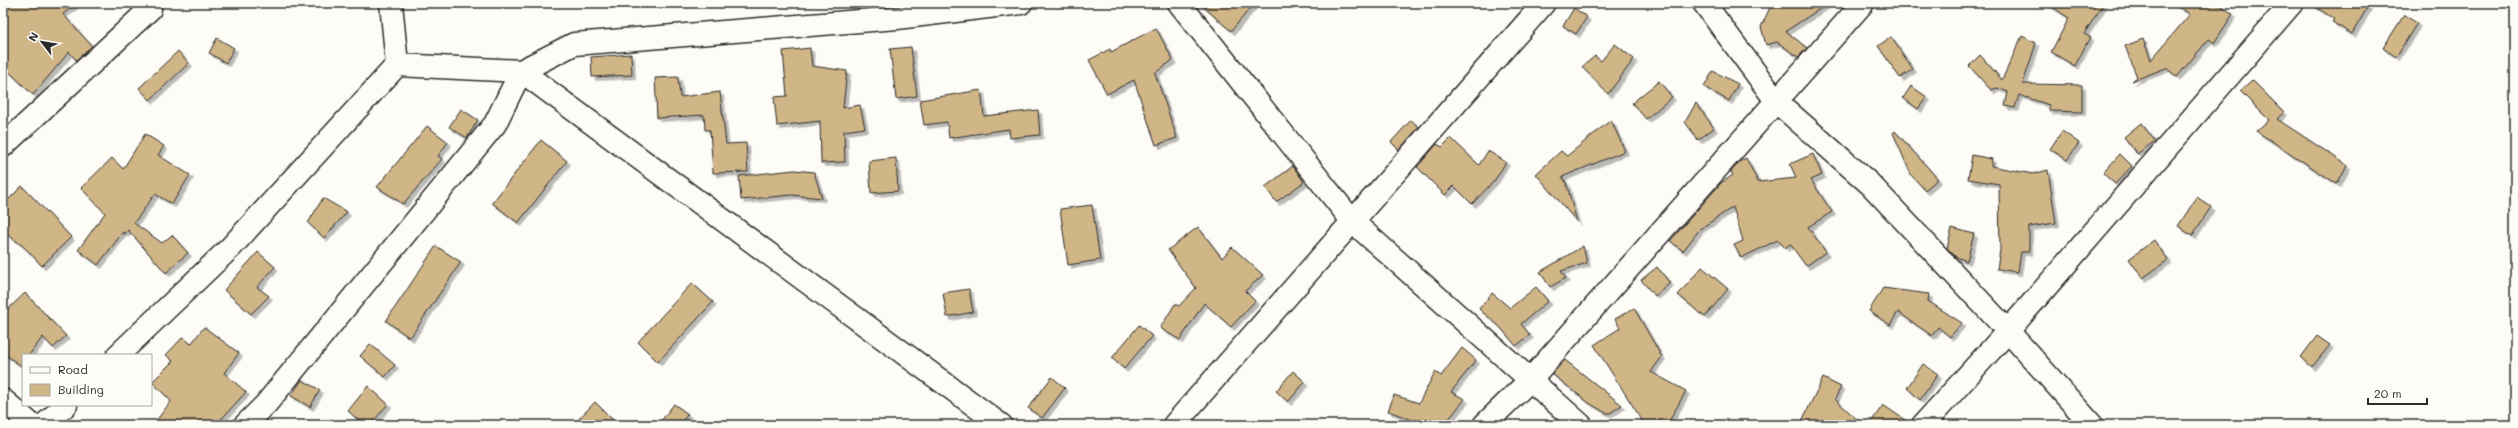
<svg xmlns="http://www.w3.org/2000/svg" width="2518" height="428" font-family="Mali,sans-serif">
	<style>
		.building { fill: #d0b586; stroke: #2b2b2b; filter: url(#shadow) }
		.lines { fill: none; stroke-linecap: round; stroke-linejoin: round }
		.minor-casing { stroke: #2b2b2b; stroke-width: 25 }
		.secondary-casing { stroke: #2b2b2b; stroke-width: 25 }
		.minor { stroke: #fdfcf7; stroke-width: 22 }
		.secondary { stroke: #fdfcf7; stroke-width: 22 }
	</style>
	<defs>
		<filter id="shadow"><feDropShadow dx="3.5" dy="3.5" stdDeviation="0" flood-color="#0004"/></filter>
	</defs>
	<rect width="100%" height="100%" fill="#fdfcf7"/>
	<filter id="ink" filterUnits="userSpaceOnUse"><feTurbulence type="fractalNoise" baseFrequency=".025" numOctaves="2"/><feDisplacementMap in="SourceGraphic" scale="8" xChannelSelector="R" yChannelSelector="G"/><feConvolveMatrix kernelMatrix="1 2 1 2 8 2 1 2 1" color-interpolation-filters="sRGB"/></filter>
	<g filter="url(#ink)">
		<g class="building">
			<polygon points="3,3 77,3 63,14 92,46 76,60 69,52 33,95 3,66"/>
			<polygon points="1199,3 1255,3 1231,31"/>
			<polygon points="1772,3 1829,3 1786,31 1807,48 1798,57 1777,42 1766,45 1761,27"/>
			<polygon points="2046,3 2104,3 2084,34 2090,37 2075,66 2051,52 2069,18"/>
			<polygon points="2172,3 2217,3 2233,14 2214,43 2209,39 2177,77 2166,68 2132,81 2137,77 2125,46 2143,39 2151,60 2190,14"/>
			<polygon points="2310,3 2370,3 2352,34 2332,22 2334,19"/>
			<polygon points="1574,8 1587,17 1576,34 1563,26"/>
			<polygon points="2404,15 2417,23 2396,57 2383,48"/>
			<polygon points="1156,28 1173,60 1155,73 1177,138 1156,145 1134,80 1107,94 1089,60 1110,49 1111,52"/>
			<polygon points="2022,36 2036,43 2023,84 2082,85 2082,112 2049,111 2049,105 2019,95 2015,108 2005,106 2008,92 1997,88 1991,90 1969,66 1980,55 2002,80"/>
			<polygon points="1891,37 1913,69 1900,78 1878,46"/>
			<polygon points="217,38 234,48 226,63 209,53"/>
			<polygon points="1615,44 1634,59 1608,94 1582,67 1595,56 1601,61"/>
			<polygon points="911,47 917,96 896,99 890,49"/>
			<polygon points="810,48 812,66 847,71 843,108 860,105 865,128 844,131 845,162 821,163 820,121 777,126 774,97 787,96 783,51"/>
			<polygon points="178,51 189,63 150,100 139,88"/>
			<polygon points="631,54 632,75 592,77 591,57"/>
			<polygon points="1713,71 1738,84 1729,101 1704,87"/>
			<polygon points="678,77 680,97 720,92 726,144 746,143 748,172 713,173 710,130 705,130 704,115 657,118 655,78"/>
			<polygon points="2252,80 2284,112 2277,119 2347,165 2337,184 2256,131 2269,120 2240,91"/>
			<polygon points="1659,81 1672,97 1646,119 1632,103"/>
			<polygon points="1911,86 1927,97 1918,109 1903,98"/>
			<polygon points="981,90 984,116 1038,110 1040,135 1010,138 1009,129 949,138 947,122 924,125 920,100"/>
			<polygon points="1696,103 1714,128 1698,140 1685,122"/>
			<polygon points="461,109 478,120 467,138 449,127"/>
			<polygon points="1411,120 1419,127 1399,150 1391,142"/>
			<polygon points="1611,120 1625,151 1562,177 1566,182 1577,222 1536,174 1561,151 1567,156"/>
			<polygon points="2141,123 2155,141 2137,154 2124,137"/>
			<polygon points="427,126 448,142 438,156 442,159 403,204 377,187"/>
			<polygon points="1895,131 1938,179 1925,190 1911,175 1893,133"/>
			<polygon points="2062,131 2079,143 2067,160 2050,149"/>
			<polygon points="145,134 164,146 158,155 190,175 172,204 155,194 134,223 162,243 172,235 188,253 166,273 128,230 125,234 123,232 98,265 78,250 105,213 81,188 112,158 123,169"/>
			<polygon points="1451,138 1479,165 1488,151 1506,162 1495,180 1472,204 1454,186 1445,195 1417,167 1437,144 1442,147"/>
			<polygon points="541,140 567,161 518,223 492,203"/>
			<polygon points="1813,154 1822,175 1811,180 1832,212 1808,227 1826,252 1806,266 1790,244 1785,248 1778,240 1741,258 1734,245 1743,241 1733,207 1700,229 1683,251 1670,241 1721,183 1733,175 1731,172 1739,162 1746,158 1758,182 1796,178 1790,164"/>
			<polygon points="2120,154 2132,166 2115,184 2103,173"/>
			<polygon points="1972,155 1992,159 1991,166 2033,174 2048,170 2056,223 2029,227 2029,252 2021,252 2018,272 1997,269 2000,250 1999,184 1968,179"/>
			<polygon points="896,158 898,191 871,193 869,161"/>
			<polygon points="1293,166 1304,182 1276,202 1265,187"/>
			<polygon points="794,170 814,172 822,198 792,195 741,200 739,176"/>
			<polygon points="22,186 71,237 42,266 24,247 3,231 3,205"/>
			<polygon points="2197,197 2211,207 2192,236 2178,226"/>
			<polygon points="323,198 347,212 324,238 308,223"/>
			<polygon points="1092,205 1100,260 1068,265 1060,209"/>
			<polygon points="1198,227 1222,258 1232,247 1263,275 1245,291 1255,301 1231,327 1204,303 1180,340 1160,328 1175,304 1179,306 1196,288 1168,250"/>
			<polygon points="1952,228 1974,234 1967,261 1956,257 1947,248"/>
			<polygon points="2154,240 2168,260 2143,278 2129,259"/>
			<polygon points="436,246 461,262 410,338 386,321"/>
			<polygon points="1583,246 1587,263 1561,271 1566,278 1550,287 1540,272"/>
			<polygon points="258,252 275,267 257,287 269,296 251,314 224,290"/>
			<polygon points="1657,267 1670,283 1655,296 1641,280"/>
			<polygon points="1702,267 1728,289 1705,317 1678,295"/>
			<polygon points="692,283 713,302 658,362 638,342"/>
			<polygon points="1536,287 1548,301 1521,324 1530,335 1516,346 1499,326 1479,309 1492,293 1510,308"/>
			<polygon points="1883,288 1929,294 1928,301 1962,323 1950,337 1938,327 1932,336 1898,312 1890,325 1869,311"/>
			<polygon points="969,289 973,312 947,317 943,293"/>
			<polygon points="25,293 66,336 53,348 43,337 29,355 23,355 21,366 3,353 3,314"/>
			<polygon points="1634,308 1662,357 1651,372 1686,391 1667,425 1645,425 1594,345 1620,328 1615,319"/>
			<polygon points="1139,325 1152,336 1124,369 1112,358"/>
			<polygon points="204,327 239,353 224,373 246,392 216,425 153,425 171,401 152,382 173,361 166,355 183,337 191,344"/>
			<polygon points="2317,336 2330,345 2312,367 2301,357"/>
			<polygon points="370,344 395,365 385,377 360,356"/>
			<polygon points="1462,348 1476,360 1451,392 1465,399 1444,425 1407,425 1410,419 1388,411 1394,395 1419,403 1435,372 1441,376"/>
			<polygon points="1565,360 1622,405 1610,413 1606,413 1589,403 1552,374"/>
			<polygon points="1923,364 1938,374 1920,400 1907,388"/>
			<polygon points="1293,371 1305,382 1288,402 1276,391"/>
			<polygon points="1052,377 1065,388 1042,418 1028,408"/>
			<polygon points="1823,378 1841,387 1835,399 1863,425 1800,425"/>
			<polygon points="302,380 320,390 310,407 291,396"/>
			<polygon points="368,386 388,404 370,425 364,425 348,411"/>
			<polygon points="595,402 618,425 573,425"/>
			<polygon points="674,404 688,414 679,425 658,425"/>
			<polygon points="1883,405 1911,424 1911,425 1869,425"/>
		</g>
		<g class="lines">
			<defs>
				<g id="minor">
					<polyline points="1179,3 1353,222 1581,425"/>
					<polyline points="1704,3 1777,102 1870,184 2008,331 2092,425"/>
					<polyline points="397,65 521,71 574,44 897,18 1021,3"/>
					<polyline points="3,146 150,9 150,3"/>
					<polyline points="118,355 231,247 397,65 391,3"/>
					<polyline points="3,400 32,425"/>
					<polyline points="44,425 66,405"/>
					<polyline points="245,425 266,404 495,124 521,71 1001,425"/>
					<polyline points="1484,425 1529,381 1863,3"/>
					<polyline points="1923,425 2008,331 2292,3"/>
				</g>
				<polyline id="secondary" points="1174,425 1544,3"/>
			</defs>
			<use href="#minor" class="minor-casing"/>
			<use href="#secondary" class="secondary-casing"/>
			<use href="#minor" class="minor"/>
			<use href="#secondary" class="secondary"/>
		</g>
	</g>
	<rect width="2518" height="428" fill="none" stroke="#fdfcf7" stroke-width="16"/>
	<rect x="8" y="8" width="2502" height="412" fill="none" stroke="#2b2b2b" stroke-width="1.5" filter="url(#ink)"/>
	<rect x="22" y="354" width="130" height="52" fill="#fdfcf7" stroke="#a9a8a5"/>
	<rect x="30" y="367" width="20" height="6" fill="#fdfcf7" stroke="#a9a8a5"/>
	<text x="58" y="374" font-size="12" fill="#2b2b2b">Road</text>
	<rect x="30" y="384" width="20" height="12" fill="#d0b586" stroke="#a9a8a5"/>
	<text x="58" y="394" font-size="12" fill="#2b2b2b">Building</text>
	<g transform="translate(42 42) rotate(301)" stroke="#fdfcf7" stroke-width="3" paint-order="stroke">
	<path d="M0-3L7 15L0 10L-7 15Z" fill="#2b2b2b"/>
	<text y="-6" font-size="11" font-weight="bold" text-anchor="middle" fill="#2b2b2b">N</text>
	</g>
	<path d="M2368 398v6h59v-6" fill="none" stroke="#2b2b2b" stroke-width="2"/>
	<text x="2374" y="398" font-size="12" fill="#2b2b2b" stroke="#fdfcf7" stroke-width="3" paint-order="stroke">20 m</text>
</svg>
